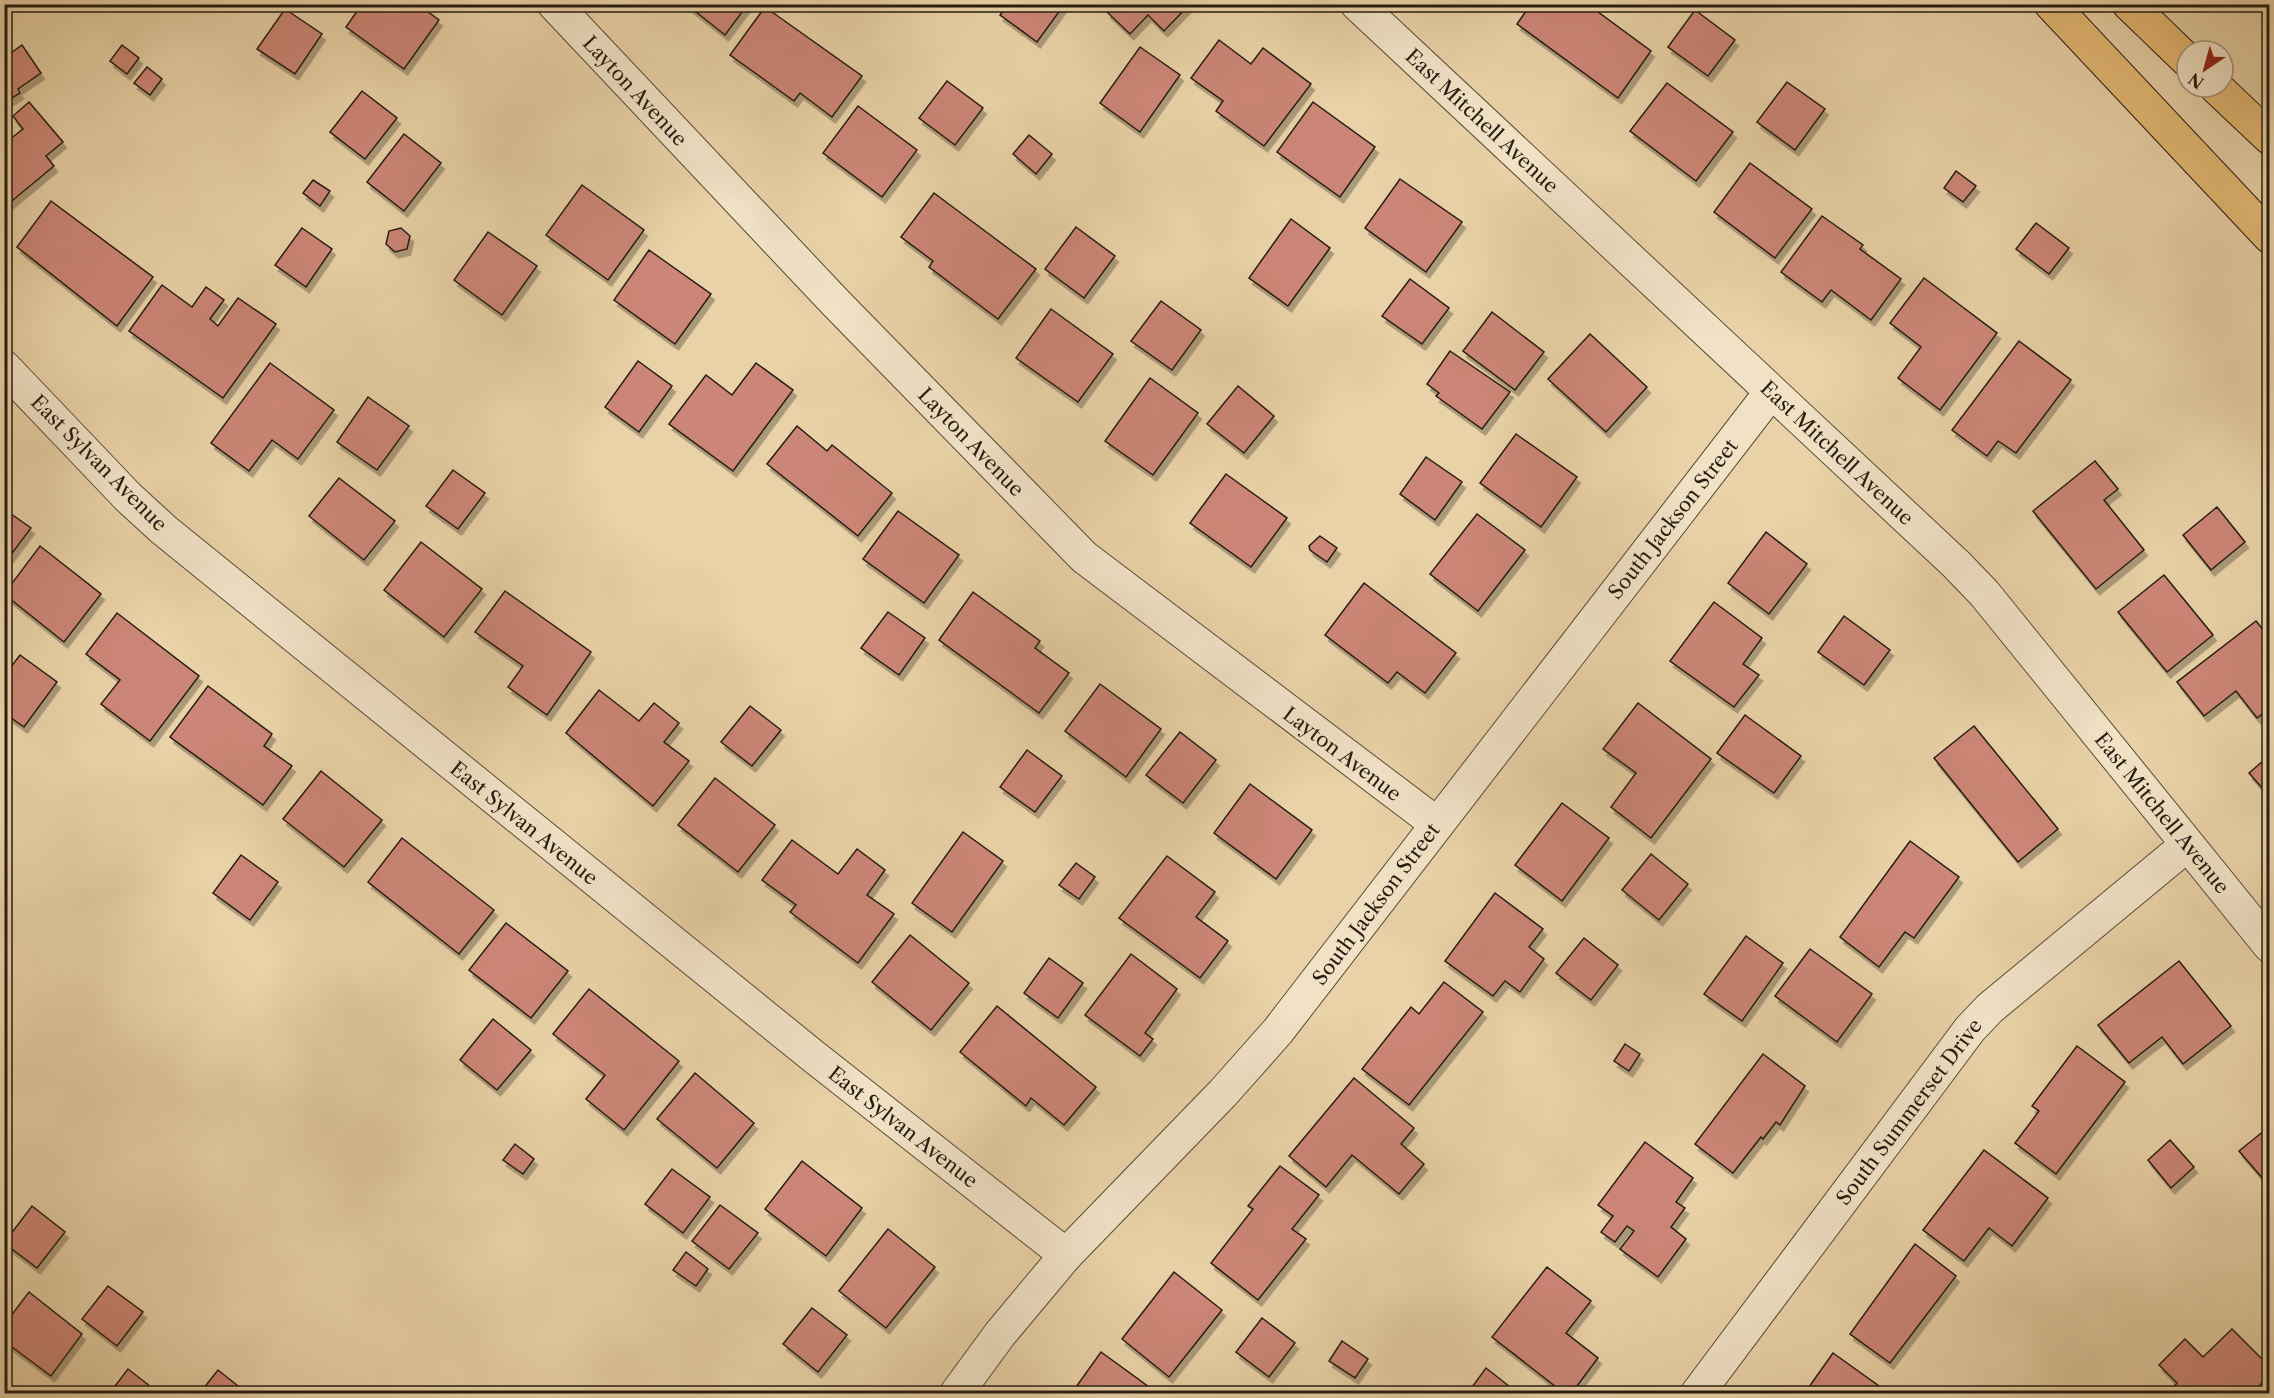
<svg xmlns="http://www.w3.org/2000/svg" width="2274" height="1398" font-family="'Libre Caslon Text',serif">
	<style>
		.building { fill: #cc8677; stroke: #261c11; stroke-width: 1.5; filter: url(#shadow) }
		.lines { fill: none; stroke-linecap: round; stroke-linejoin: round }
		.street-casing { stroke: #574a36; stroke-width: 35 }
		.highway-casing { stroke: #261c11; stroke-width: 35 }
		.street { stroke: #f1e2c6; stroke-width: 33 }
		.highway { stroke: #e4b974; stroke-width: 33 }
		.labels { text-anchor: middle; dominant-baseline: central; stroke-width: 6; stroke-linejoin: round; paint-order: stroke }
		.street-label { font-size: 20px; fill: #261c11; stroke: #f1e2c6 }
	</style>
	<defs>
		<filter id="shadow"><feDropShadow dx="3.5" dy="6" stdDeviation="0" flood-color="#0004"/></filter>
	</defs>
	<rect width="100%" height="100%" fill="#e9d2a7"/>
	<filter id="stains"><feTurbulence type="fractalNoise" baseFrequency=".00333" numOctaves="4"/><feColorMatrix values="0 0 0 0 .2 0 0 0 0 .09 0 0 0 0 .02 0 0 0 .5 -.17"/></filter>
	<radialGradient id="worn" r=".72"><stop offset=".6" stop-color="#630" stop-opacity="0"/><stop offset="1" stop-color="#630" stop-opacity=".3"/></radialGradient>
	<g class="building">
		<polygon points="362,4 417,4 439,20 404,69 346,27"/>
		<polygon points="686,4 748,4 725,35"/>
		<polygon points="1008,4 1064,4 1064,5 1037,42 1000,15"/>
		<polygon points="1114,4 1190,4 1164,31 1148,15 1130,34 1107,12"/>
		<polygon points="1531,4 1591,4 1590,6 1651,51 1618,98 1517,24"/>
		<polygon points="765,7 862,76 832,117 800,93 794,101 730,55"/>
		<polygon points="285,9 322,34 295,74 257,49"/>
		<polygon points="1695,10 1735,40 1708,76 1668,47"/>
		<polygon points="1219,40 1251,64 1263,48 1311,84 1264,146 1216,111 1223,101 1191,78"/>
		<polygon points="22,45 41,73 18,89 20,93 4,103 4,58"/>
		<polygon points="122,45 139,58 127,74 110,61"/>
		<polygon points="1140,47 1180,75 1140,132 1100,103"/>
		<polygon points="147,67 162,79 150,95 134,83"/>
		<polygon points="947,81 983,108 955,145 919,118"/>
		<polygon points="1787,82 1825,109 1795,150 1757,122"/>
		<polygon points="1667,83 1733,132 1696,181 1630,131"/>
		<polygon points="362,91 397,118 365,159 330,132"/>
		<polygon points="29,102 63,142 46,156 54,166 7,205 4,132 10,139 23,129 13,116"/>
		<polygon points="1313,102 1375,147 1340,197 1277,152"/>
		<polygon points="858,106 917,150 882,197 823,153"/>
		<polygon points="404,134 441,163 404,211 367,182"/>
		<polygon points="1029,135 1052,154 1036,174 1013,154"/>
		<polygon points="1750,163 1812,209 1775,258 1714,212"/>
		<polygon points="1956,171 1976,186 1963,202 1944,188"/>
		<polygon points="1400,179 1462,222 1426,272 1365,228"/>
		<polygon points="313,180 330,191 320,206 303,193"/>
		<polygon points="582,185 644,230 608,280 546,235"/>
		<polygon points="934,193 1036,269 998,319 929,267 933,261 901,237"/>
		<polygon points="51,201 153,277 117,326 17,247"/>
		<polygon points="1822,216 1863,245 1860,249 1901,279 1871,320 1831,290 1822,302 1781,272"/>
		<polygon points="1291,219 1330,248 1288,306 1249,278"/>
		<polygon points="2036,223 2069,248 2049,274 2016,249"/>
		<polygon points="1076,227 1115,256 1084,298 1045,269"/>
		<polygon points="302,228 332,249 306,287 275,265"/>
		<polygon points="401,228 410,236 407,249 395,252 386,244 389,231"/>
		<polygon points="488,232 537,266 502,315 454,280"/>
		<polygon points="649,250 711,294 675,344 614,300"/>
		<polygon points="1924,278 1997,333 1940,410 1898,378 1921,347 1890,323"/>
		<polygon points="1410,279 1449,308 1422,344 1382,316"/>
		<polygon points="162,285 192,307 206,287 224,300 210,319 218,326 238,298 276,324 223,398 129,331"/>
		<polygon points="1161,301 1201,330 1172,370 1131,341"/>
		<polygon points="1051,309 1113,354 1078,402 1016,358"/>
		<polygon points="1492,312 1544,352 1515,390 1463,351"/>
		<polygon points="1590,334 1647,387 1606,432 1548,379"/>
		<polygon points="2019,341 2071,380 2016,453 1998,441 1987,456 1952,430"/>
		<polygon points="1450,351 1510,392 1482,429 1436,396 1439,393 1427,384"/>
		<polygon points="638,361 672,386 639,432 605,407"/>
		<polygon points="270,363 334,410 298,459 272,440 249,471 211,443"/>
		<polygon points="756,363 793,390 733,471 669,424 706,375 732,395"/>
		<polygon points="1150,378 1198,413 1153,475 1105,441"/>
		<polygon points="1238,386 1274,416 1244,453 1207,424"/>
		<polygon points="368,397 409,426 377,470 337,442"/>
		<polygon points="797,426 827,451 832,445 892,493 858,536 767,464"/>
		<polygon points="1516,434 1577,477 1541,527 1480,483"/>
		<polygon points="1426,457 1462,482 1435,520 1400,494"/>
		<polygon points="2095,461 2118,489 2104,500 2144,550 2096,589 2033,511"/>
		<polygon points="453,470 485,493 458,529 426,506"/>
		<polygon points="1226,474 1287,518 1251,567 1190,523"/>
		<polygon points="339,478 395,521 364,560 309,516"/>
		<polygon points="2217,507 2245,542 2211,570 2183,535"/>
		<polygon points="4,509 31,528 4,564"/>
		<polygon points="898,511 959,555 924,603 863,559"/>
		<polygon points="1477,514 1525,550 1478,611 1430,574"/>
		<polygon points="1766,532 1807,564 1769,614 1728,583"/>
		<polygon points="1320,536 1337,548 1327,562 1310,550 1309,546"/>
		<polygon points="421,542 482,589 444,637 384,590"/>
		<polygon points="40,546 101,594 64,642 4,594"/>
		<polygon points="2164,575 2213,635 2167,672 2118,612"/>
		<polygon points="1364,583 1456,653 1425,693 1397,672 1388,683 1325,635"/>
		<polygon points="505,591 591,652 547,715 508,687 523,666 475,632"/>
		<polygon points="973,592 1040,641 1035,648 1069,673 1039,713 939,640"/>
		<polygon points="1714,602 1762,638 1743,664 1759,675 1734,707 1670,661"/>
		<polygon points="888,612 925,638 899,675 861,648"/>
		<polygon points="117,613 199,676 150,741 101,704 120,680 86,654"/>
		<polygon points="1844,616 1890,650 1864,685 1818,652"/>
		<polygon points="2256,621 2270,638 2270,708 2257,718 2236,691 2204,716 2177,682"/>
		<polygon points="20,655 57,682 24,727 4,713 4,676"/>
		<polygon points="1100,684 1161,729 1126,777 1065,731"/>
		<polygon points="208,686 272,734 264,746 292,766 263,805 170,737"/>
		<polygon points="599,690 639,721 654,703 679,723 664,742 689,761 653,806 566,733"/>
		<polygon points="1638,703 1711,759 1651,838 1611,807 1636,773 1603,749"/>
		<polygon points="750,706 781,730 752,766 721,742"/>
		<polygon points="1745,715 1801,756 1774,793 1717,753"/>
		<polygon points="1974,726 2058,829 2018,862 1934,758"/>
		<polygon points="1180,732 1216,760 1183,803 1146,775"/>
		<polygon points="1027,750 1062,776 1035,812 1000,787"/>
		<polygon points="2270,755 2270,797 2249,773"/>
		<polygon points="321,771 382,820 344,867 283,819"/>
		<polygon points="715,778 775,825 738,872 678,825"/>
		<polygon points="1250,784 1312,830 1276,879 1214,833"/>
		<polygon points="1562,803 1609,838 1562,901 1515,865"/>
		<polygon points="963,832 1003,861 952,932 912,903"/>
		<polygon points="402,838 494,910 459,954 368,882"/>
		<polygon points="792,840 838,874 857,849 885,870 867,895 894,914 858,963 790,912 796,905 762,880"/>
		<polygon points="1910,841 1959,877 1914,938 1905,932 1879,967 1840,937"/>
		<polygon points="1651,854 1688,884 1659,920 1622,890"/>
		<polygon points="241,855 278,882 250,920 213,893"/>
		<polygon points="1167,856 1215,892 1196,917 1228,941 1200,978 1119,918"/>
		<polygon points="1076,863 1095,877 1079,899 1059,885"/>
		<polygon points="1495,893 1543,929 1529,947 1544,959 1520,992 1505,981 1493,996 1445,961"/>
		<polygon points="506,923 568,971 531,1018 469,970"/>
		<polygon points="910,935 969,983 931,1030 872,982"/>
		<polygon points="1746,936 1783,963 1742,1021 1704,994"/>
		<polygon points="1584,938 1618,965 1591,1000 1556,973"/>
		<polygon points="1810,949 1872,994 1837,1042 1775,996"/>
		<polygon points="1131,954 1177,989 1145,1033 1153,1039 1140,1056 1085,1015"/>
		<polygon points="1049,958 1083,983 1058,1018 1024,993"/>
		<polygon points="2179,961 2231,1026 2183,1064 2162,1037 2129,1063 2098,1025"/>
		<polygon points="1444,982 1483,1012 1409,1105 1362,1069 1411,1007 1419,1014"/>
		<polygon points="589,989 679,1061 624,1130 586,1099 605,1075 553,1034"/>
		<polygon points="997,1006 1096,1087 1064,1125 1031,1098 1026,1106 960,1052"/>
		<polygon points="493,1019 531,1050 497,1090 460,1060"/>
		<polygon points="1625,1044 1640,1054 1629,1071 1614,1061"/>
		<polygon points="2077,1046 2125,1082 2056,1174 2015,1143 2039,1111 2032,1106"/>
		<polygon points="1763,1054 1805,1086 1780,1125 1776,1122 1763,1139 1761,1137 1733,1173 1695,1144"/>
		<polygon points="695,1073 754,1123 717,1168 657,1119"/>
		<polygon points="1354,1078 1414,1128 1401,1144 1424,1164 1399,1194 1352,1155 1326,1187 1289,1156"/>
		<polygon points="2270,1126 2270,1187 2239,1151"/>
		<polygon points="2170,1140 2194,1167 2171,1188 2148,1160"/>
		<polygon points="1645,1142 1693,1178 1676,1202 1685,1208 1671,1227 1686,1239 1658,1277 1620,1249 1634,1231 1627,1226 1615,1242 1601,1232 1613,1216 1598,1205"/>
		<polygon points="515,1144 534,1159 523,1174 503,1160"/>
		<polygon points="1984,1150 2048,1198 2012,1246 1989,1228 1964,1261 1923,1230"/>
		<polygon points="802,1161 862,1208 826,1256 765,1209"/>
		<polygon points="1280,1166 1319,1195 1292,1229 1306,1239 1258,1300 1211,1263 1253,1209 1248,1206"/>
		<polygon points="672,1169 710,1197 683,1233 645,1204"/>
		<polygon points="720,1205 758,1233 729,1269 692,1241"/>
		<polygon points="32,1206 65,1232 37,1268 4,1243"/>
		<polygon points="888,1229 935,1267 886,1328 839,1291"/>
		<polygon points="1915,1244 1956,1276 1890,1363 1850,1334"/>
		<polygon points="686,1252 708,1269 696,1286 673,1270"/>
		<polygon points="1547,1267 1591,1301 1566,1333 1598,1358 1571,1394 1565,1394 1492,1337"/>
		<polygon points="1174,1272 1222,1310 1169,1377 1122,1339"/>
		<polygon points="108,1286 143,1312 117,1346 82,1319"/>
		<polygon points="29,1292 82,1334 51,1376 4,1341 4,1325"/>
		<polygon points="812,1308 847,1335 818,1372 783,1344"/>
		<polygon points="1262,1318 1295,1343 1269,1377 1236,1352"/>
		<polygon points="2232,1329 2270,1367 2270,1375 2251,1394 2167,1394 2177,1383 2159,1365 2185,1339 2203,1357"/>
		<polygon points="1342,1341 1368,1359 1355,1378 1329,1361"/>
		<polygon points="1101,1352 1149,1387 1144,1394 1071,1394"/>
		<polygon points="1833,1353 1879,1386 1874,1394 1804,1394"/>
		<polygon points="1486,1368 1519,1394 1467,1394"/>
		<polygon points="128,1369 160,1394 109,1394"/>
		<polygon points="218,1370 248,1394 199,1394"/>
	</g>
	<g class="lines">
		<defs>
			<g id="street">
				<polyline points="554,4 834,301 1084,557 1437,824"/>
				<polyline points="1357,4 1956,564 1984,593 2270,946"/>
				<polyline points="4,367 128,497 164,530 813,1056 1066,1255"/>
				<polyline points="956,1394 1000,1334 1066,1255 1223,1093 1278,1031 1771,392"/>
				<polyline points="1697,1394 1970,1029 1990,1008 2187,845"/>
			</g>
			<g id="highway">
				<polyline points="2051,4 2270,237"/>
				<polyline points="2129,4 2187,60"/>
				<polyline points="2216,87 2270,138"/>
			</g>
		</defs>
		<use href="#street" class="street-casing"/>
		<use href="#highway" class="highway-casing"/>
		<use href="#street" class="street"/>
		<use href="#highway" class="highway"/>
	</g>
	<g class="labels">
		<g class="street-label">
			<text transform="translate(635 91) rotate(47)">Layton Avenue</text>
			<text transform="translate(1482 121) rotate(43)">East Mitchell Avenue</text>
			<text transform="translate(971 442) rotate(46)">Layton Avenue</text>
			<text transform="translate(1837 453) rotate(43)">East Mitchell Avenue</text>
			<text transform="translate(99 463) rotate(45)">East Sylvan Avenue</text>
			<text transform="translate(1673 519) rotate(-52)">South Jackson Street</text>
			<text transform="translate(1342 754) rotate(37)">Layton Avenue</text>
			<text transform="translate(2162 813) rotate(51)">East Mitchell Avenue</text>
			<text transform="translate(524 823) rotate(39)">East Sylvan Avenue</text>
			<text transform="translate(1376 904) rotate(-53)">South Jackson Street</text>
			<text transform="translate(1909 1112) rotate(-53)">South Summerset Drive</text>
			<text transform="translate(903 1127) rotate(38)">East Sylvan Avenue</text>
		</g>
	</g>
	<rect width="2274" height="1398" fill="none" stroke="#e9d2a7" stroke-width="24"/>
	<rect x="6" y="6" width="2262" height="1386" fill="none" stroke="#261c11" stroke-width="3"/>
	<rect x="12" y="12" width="2250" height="1374" fill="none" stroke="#261c11" stroke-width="1.5"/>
	<g transform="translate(2205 69) rotate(216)"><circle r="28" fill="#f1e2c6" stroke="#a0937e" stroke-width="1.5"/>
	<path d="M0-4.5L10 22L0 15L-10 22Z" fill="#8f2418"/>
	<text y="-9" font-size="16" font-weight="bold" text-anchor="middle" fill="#261c11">N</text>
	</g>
	<rect width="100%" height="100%" filter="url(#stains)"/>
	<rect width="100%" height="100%" fill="url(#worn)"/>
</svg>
